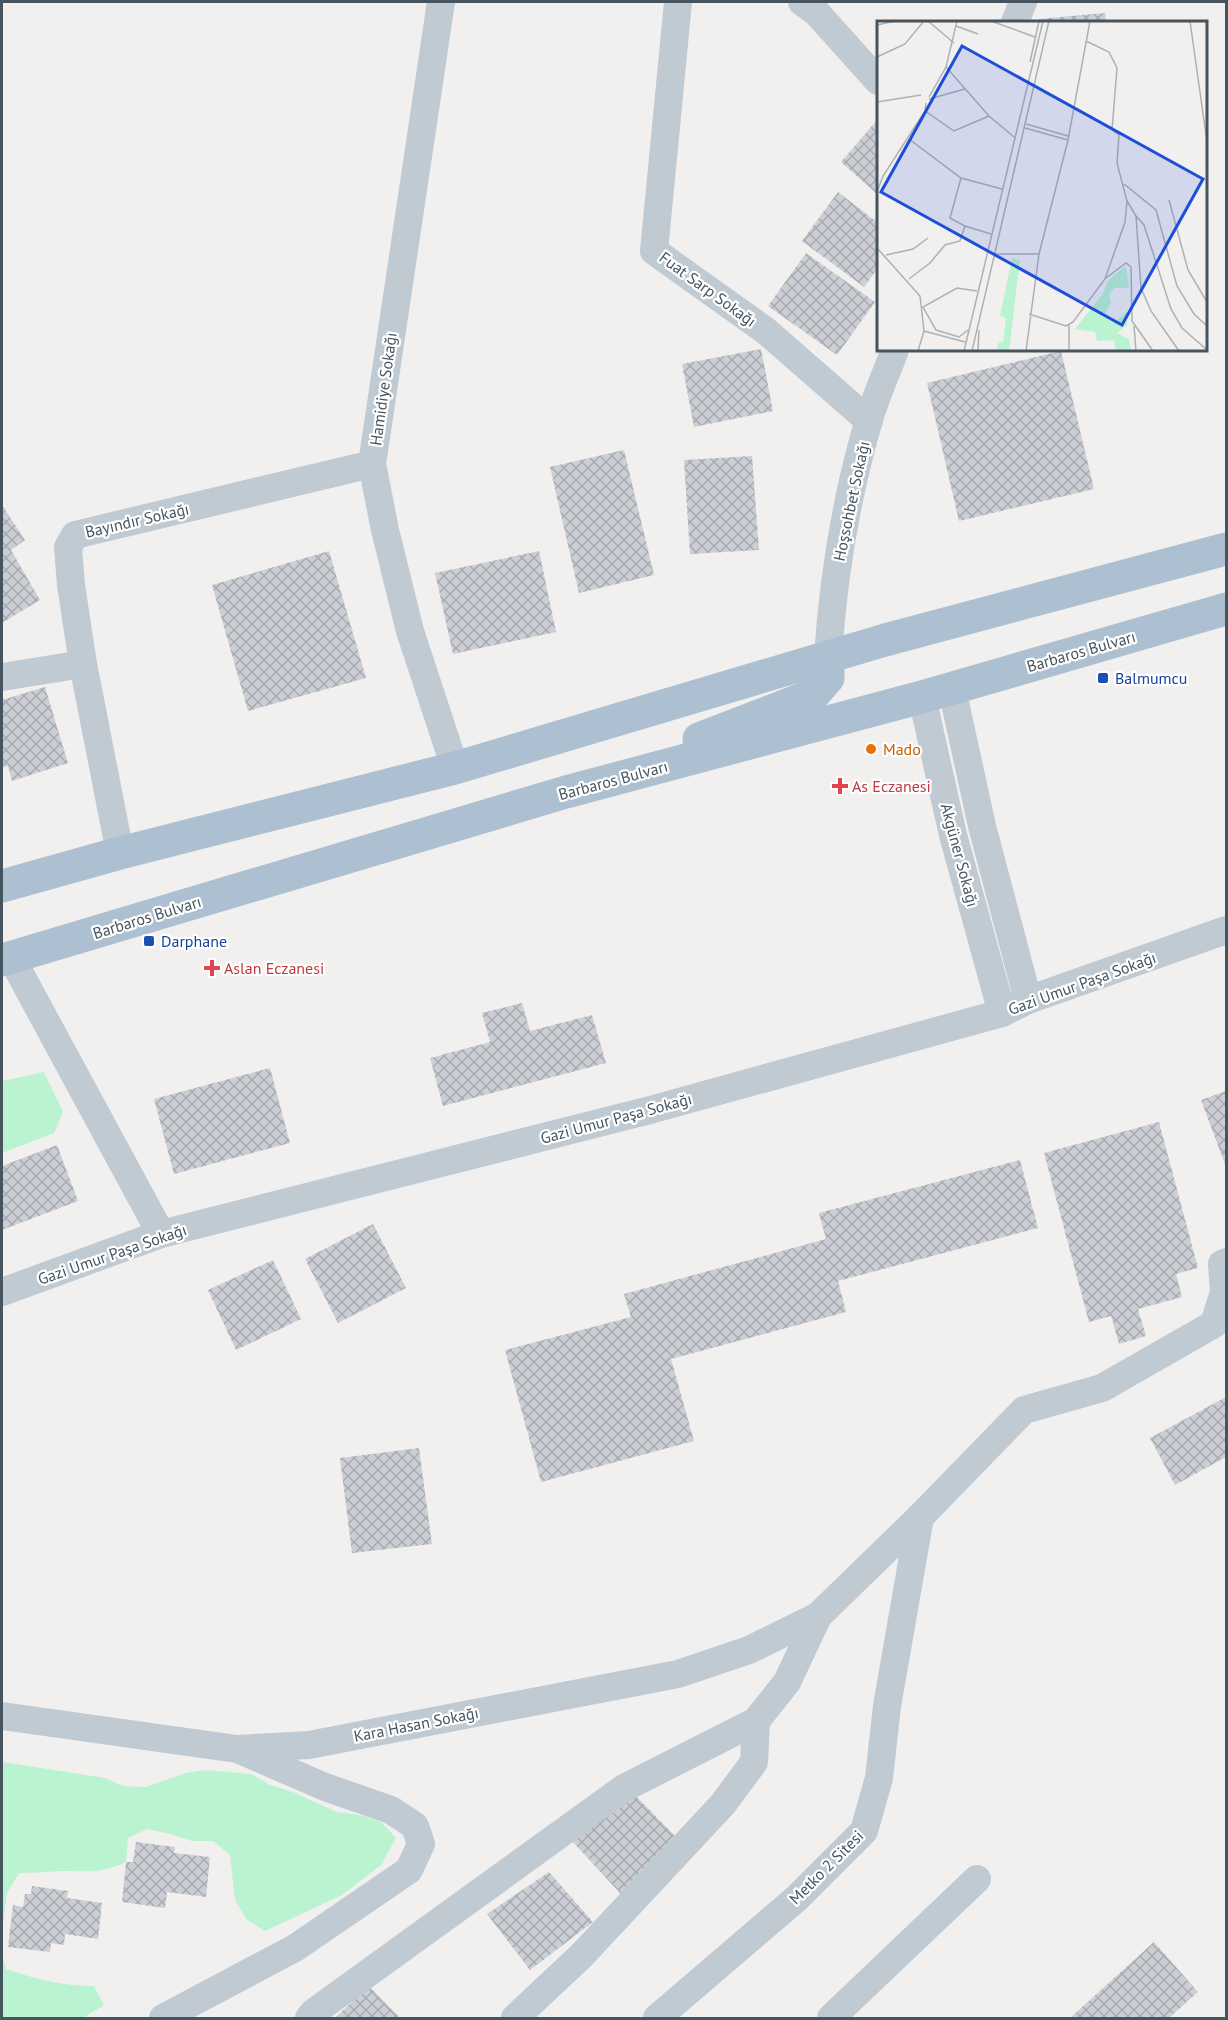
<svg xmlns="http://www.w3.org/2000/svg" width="1228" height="2020" font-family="'PT Sans',sans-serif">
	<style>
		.green { fill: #baf3cf }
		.building { fill: url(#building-cross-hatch) }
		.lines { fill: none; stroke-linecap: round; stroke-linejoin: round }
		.minor { stroke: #bfcad3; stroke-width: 28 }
		.primary { stroke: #adc0d1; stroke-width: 33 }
		.transit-dot { fill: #1a4fb4; stroke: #fff; stroke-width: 2 }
		.food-dot { fill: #e8710a; stroke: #fff; stroke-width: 2 }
		.health-dot { fill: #e0444e; stroke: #fff; stroke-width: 2 }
		.labels { text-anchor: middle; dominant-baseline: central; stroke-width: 4.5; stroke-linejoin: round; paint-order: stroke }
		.street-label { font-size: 16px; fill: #46545f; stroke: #fff }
		.transit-label { font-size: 16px; fill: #164399; stroke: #fff; text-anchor: start }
		.food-label { font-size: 16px; fill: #c56008; stroke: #fff; text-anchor: start }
		.health-label { font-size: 16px; fill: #be3a42; stroke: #fff; text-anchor: start }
		.inset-road { fill: none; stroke: #adb1b5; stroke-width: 1.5 }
		.view { fill: #1d4ed8; fill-opacity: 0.15; stroke: #1d4ed8; stroke-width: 3 }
		.inset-edge { fill: none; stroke: #46545f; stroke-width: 3 }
	</style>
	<defs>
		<pattern id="building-cross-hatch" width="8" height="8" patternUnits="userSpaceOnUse" patternTransform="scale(1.5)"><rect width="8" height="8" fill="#cbcfd5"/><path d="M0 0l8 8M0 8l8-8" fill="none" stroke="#a7abb0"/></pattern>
	</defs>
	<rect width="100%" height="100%" fill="#f2efef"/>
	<g class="green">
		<polygon points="44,1072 63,1112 54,1133 2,1153 2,1081"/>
		<path d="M2 1762 105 1778 123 1786 146 1787 185 1773 207 1770 251 1774 270 1785 293 1792 337 1812 360 1815 381 1822 396 1838 381 1865 342 1895 265 1931 247 1920 235 1900 230 1855 213 1841H192L170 1834 147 1829 128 1838 126 1862C98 1874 91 1871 61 1871 47 1872 33 1873 19 1873L7 1893 2 1932Z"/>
		<path d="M2 1953 6 1969C36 1979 62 1986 94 1986L104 2005 83 2018H2Z"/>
	</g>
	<g class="building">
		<polygon points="1105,13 1106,22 1040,22 1039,19"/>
		<polygon points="878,119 878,195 841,162"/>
		<polygon points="838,192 878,223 878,268 864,287 802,241"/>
		<polygon points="806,253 875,302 837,355 768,306"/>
		<polygon points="761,349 773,411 694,427 682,364"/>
		<polygon points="1061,351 1094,489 959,521 927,383"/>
		<polygon points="624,450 654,575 579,593 550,467"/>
		<polygon points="752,456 759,550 690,554 684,460"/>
		<polygon points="2,505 25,540 11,550 40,600 2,623"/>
		<polygon points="329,551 366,678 248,711 212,585"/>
		<polygon points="539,551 556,632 453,654 435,573"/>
		<polygon points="45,687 68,763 12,781 8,766 2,768 2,700"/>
		<polygon points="522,1003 530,1031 592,1015 606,1063 443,1106 430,1058 490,1042 482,1013"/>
		<polygon points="270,1068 290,1143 174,1174 154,1099"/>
		<polygon points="1226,1091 1226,1167 1201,1100"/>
		<polygon points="1159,1122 1198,1268 1176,1274 1182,1297 1138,1309 1146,1336 1119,1344 1111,1316 1089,1322 1044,1153"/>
		<polygon points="57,1145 78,1201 2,1230 2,1166"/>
		<polygon points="1020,1160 1038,1228 838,1281 846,1312 671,1359 694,1441 541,1482 505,1350 631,1317 624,1294 826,1239 819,1213"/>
		<polygon points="373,1224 406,1288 338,1323 305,1259"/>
		<polygon points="273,1260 301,1319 236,1350 208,1290"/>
		<polygon points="1226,1397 1226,1457 1175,1485 1150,1438"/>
		<polygon points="419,1448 432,1544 352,1553 340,1458"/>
		<polygon points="632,1792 679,1840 621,1894 571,1840"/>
		<polygon points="136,1842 175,1847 174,1853 210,1857 206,1897 167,1892 165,1908 122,1902 126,1862 133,1862"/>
		<polygon points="549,1872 593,1922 530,1970 487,1914"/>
		<polygon points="32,1886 68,1891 67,1898 102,1903 98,1939 65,1934 64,1945 51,1943 50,1952 8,1947 13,1905 23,1907 25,1894 31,1894"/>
		<polygon points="1154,1942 1198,1992 1169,2018 1070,2018"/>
		<polygon points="369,1986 400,2018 335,2018"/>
	</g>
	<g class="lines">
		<g class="minor">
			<polyline points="441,2 372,464 385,530 410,631 455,768"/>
			<polyline points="678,2 654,251 766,331 869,421"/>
			<polyline points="802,2 817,13 878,81"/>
			<polyline points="1015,22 1023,2"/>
			<path d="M828 657C833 578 846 499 868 423 875 398 886 374 895 350"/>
			<polyline points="83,664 120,853"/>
			<polyline points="2,677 83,664 71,585 68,547 75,535 372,464"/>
			<polyline points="952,689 982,826 1028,1000"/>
			<polyline points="922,697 953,835 1002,1013"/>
			<polyline points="11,957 161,1234"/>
			<polyline points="2,1292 161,1234 650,1110 1002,1013 1028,1000 1226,930"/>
			<polyline points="2,1716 237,1749 309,1745 678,1674 749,1650 818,1616 920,1517 1024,1410 1102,1388 1214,1324 1224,1292 1222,1264 1226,1262"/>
			<polyline points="163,2018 295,1948 409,1870 421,1844 415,1826 391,1810 325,1787 242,1751"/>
			<polyline points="309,2018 314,2012 624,1788 756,1721 787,1682 818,1616"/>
			<polyline points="515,2018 582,1955 723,1804 754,1762 756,1721"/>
			<polyline points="657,2018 797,1898 864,1831 879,1778 887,1706 920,1517"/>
			<polyline points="831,2018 977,1879"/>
		</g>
		<g class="primary">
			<polyline points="699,739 813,695 828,678 828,657"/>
			<polyline points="2,886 120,853 455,768 885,640 1226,549"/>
			<polyline points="2,960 566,792 922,697 1226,609"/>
		</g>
	</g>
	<g class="transit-dot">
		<rect x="1097" y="672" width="12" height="12" rx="3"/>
		<rect x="143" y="935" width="12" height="12" rx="3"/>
	</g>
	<circle class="food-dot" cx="871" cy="749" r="6"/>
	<g class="health-dot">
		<path d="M837 777h6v6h6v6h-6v6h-6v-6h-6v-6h6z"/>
		<path d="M209 959h6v6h6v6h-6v6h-6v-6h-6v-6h6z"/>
	</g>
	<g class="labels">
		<g class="street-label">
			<text transform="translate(708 289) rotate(36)">Fuat Sarp Sokağı</text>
			<text transform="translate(383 389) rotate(-82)">Hamidiye Sokağı</text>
			<text transform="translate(851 501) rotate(-78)">Hoşsohbet Sokağı</text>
			<text transform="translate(137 520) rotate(-13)">Bayındır Sokağı</text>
			<text transform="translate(1081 651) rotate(-16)">Barbaros Bulvarı</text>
			<text transform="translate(613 780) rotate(-15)">Barbaros Bulvarı</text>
			<text transform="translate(960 855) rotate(75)">Akgüner Sokağı</text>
			<text transform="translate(147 917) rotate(-17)">Barbaros Bulvarı</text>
			<text transform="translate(1082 983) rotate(-20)">Gazi Umur Paşa Sokağı</text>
			<text transform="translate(616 1118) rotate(-15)">Gazi Umur Paşa Sokağı</text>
			<text transform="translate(112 1254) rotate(-19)">Gazi Umur Paşa Sokağı</text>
			<text transform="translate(416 1724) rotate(-11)">Kara Hasan Sokağı</text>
			<text transform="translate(826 1867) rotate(-45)">Metko 2 Sitesi</text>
		</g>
		<g class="transit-label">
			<text x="1115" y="678">Balmumcu</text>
			<text x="161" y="941">Darphane</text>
		</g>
		<g class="food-label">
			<text x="883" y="749">Mado</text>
		</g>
		<g class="health-label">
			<text x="852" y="786">As Eczanesi</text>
			<text x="224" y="968">Aslan Eczanesi</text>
		</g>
	</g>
	<g transform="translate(877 21)">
		<rect width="330" height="330" fill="#f2efef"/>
		<path d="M135 237 143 239 132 330H120L121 322 126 321 129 297 123 295ZM249 245 252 267H237L232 274 234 282 228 293 239 300 250 291V304L240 312 252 318 254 330H239L237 319 220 320 218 311 198 308 225 274 232 258Z" fill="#baf3cf"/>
		<path class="inset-road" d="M51 0 77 22M80 0 69 46 112 95 137 116M114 0 158 16M313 0 330 121M0 4 18 0M79 5 101 13M0 36 28 23 47 0M153 41 162 0M52 76 69 46M52 78 88 68M0 81 44 74M48 90 77 110 112 95M149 103 191 115M148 107 191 119M32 118 84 157 125 168M247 163 279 189 300 265 317 293 330 305M0 171 6 155 48 90 49 82M292 179 311 249 330 281M250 180 259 195 264 267 274 290 302 330M259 195 267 204 294 288 305 307 330 329M88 205 114 213M0 227 43 275 47 310 41 330M119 233H162M9 234 36 228 51 217M229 257 249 242 254 246 255 300 276 330M32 258 53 242 68 224 83 220 88 205 73 197 84 157M152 293 189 305 196 301 228 258 248 201 250 180 240 142 242 114 235 109 240 47 232 31 209 20M257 305 259 330M91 309 82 316 59 309 46 286 80 267 100 270M47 310 88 321M87 330 166 0M95 330 172 0M101 330 102 309M149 330 162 233 191 119 213 0M192 330V303"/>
		<path class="view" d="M85 25 326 158 245 304 4 171Z"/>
		<rect width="330" height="330" class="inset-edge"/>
	</g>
	<rect width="1228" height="2020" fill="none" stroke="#46545f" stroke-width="6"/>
</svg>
